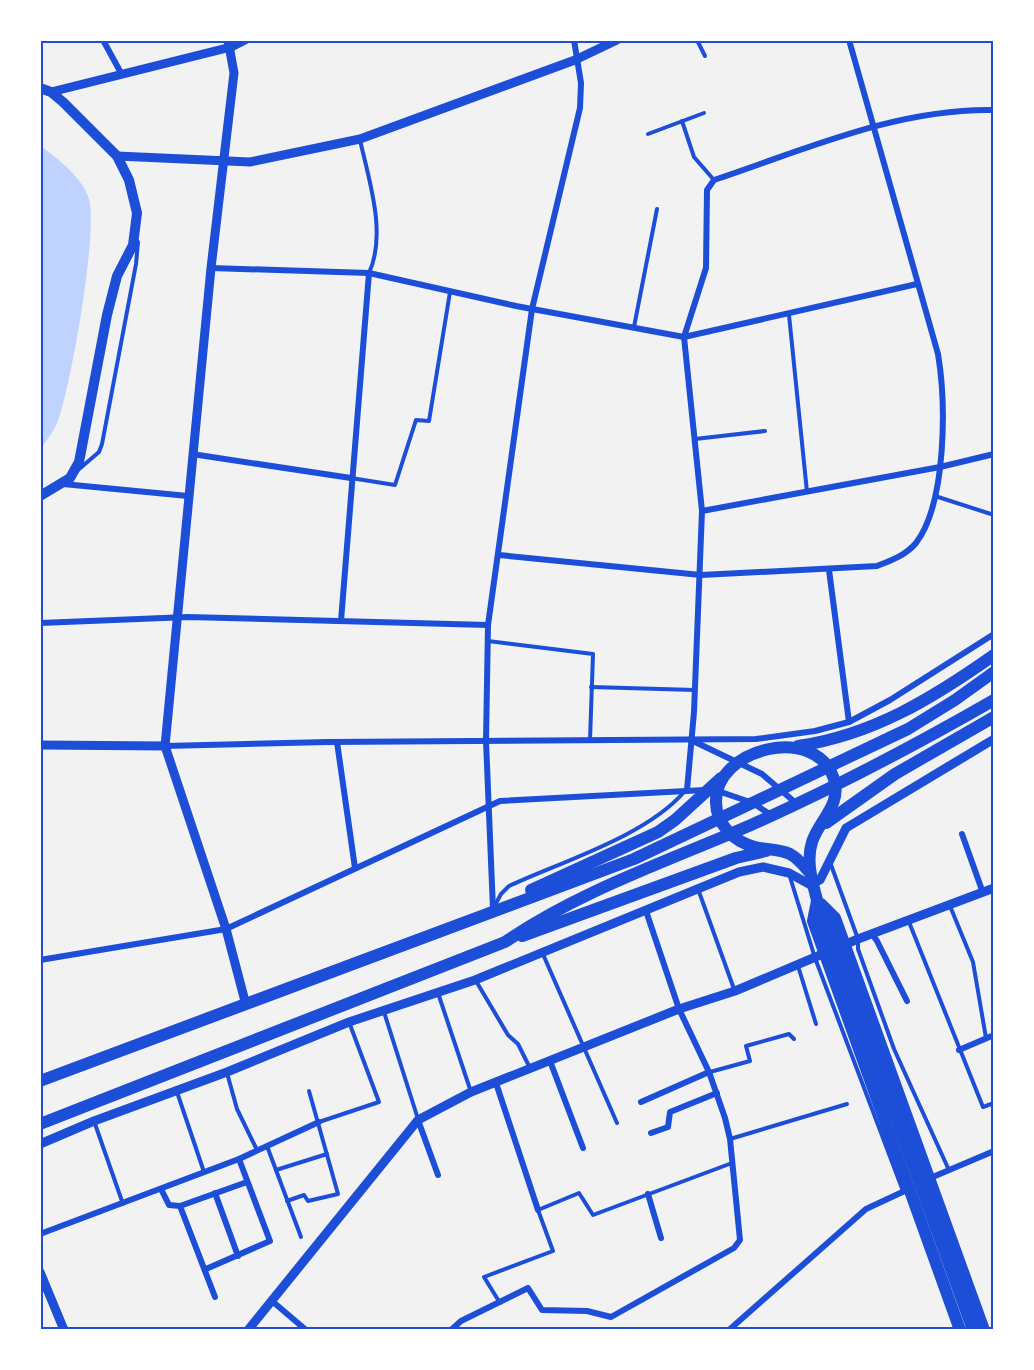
<svg xmlns="http://www.w3.org/2000/svg" width="1034" height="1370" font-family="'IBM Plex Sans',sans-serif">
	<style>
		.water { fill: #bfd3fe }
		.lines { fill: none; stroke-linecap: round; stroke-linejoin: round }
		.service { stroke: #1d4ed8; stroke-width: 4 }
		.minor { stroke: #1d4ed8; stroke-width: 6 }
		.tertiary { stroke: #1d4ed8; stroke-width: 9 }
		.secondary { stroke: #1d4ed8; stroke-width: 10 }
		.primary { stroke: #1d4ed8; stroke-width: 12 }
		.neatline { fill: none; stroke: #1d4ed8; stroke-width: 2 }
	</style>
	<rect width="100%" height="100%" fill="#f2f2f2"/>
	<path class="water" d="M41 146C58 159 83 178 89 199 98 234 71 385 58 421 54 431 47 440 41 448Z"/>
	<g class="lines">
		<g class="service">
			<polyline points="697,40 705,56"/>
			<polyline points="682,121 694,157 714,180"/>
			<polyline points="648,134 704,113"/>
			<path d="M360 140C369 180 387 234 369 273"/>
			<polyline points="789,315 807,492"/>
			<polyline points="634,327 657,209"/>
			<polyline points="695,439 765,431"/>
			<polyline points="78,470 99,452 102,444 136,264 138,242"/>
			<polyline points="351,478 395,485 416,420 429,421 450,292"/>
			<polyline points="935,496 994,515"/>
			<polyline points="488,641 593,654 590,740"/>
			<polyline points="591,687 695,690"/>
			<polyline points="830,862 858,939 858,949 894,1049 948,1168"/>
			<polyline points="790,877 815,958 903,1191"/>
			<polyline points="698,889 734,989"/>
			<polyline points="950,906 973,962 986,1038"/>
			<path d="M494 907 501 894 509 886C563 861 646 836 684 792"/>
			<polyline points="909,922 983,1107 994,1103"/>
			<polyline points="542,952 617,1123"/>
			<polyline points="798,966 816,1024"/>
			<polyline points="476,981 508,1035 518,1044 530,1068"/>
			<polyline points="438,993 471,1092"/>
			<polyline points="384,1012 418,1119"/>
			<polyline points="710,1072 750,1061 746,1046 789,1034 794,1039"/>
			<polyline points="227,1073 237,1109 257,1150"/>
			<polyline points="177,1092 204,1172"/>
			<polyline points="94,1121 123,1204"/>
			<polyline points="319,1122 379,1102 349,1022"/>
			<polyline points="730,1139 847,1104"/>
			<polyline points="267,1146 301,1237"/>
			<polyline points="276,1170 327,1154"/>
			<polyline points="287,1201 304,1195 308,1201 338,1194 309,1091"/>
			<polyline points="500,1303 484,1277 553,1251 538,1210 579,1193 593,1215 732,1163"/>
		</g>
		<g class="minor">
			<polyline points="103,40 121,73"/>
			<polyline points="211,268 369,273 516,306 684,337 917,284"/>
			<polyline points="192,454 351,478"/>
			<polyline points="63,484 188,496"/>
			<polyline points="702,511 940,467 994,454"/>
			<path d="M499 555 701 575 877 566C892 560 906 555 916 543 947 502 946 402 938 354L849 40"/>
			<polyline points="829,570 849,722"/>
			<polyline points="341,621 369,273"/>
			<polyline points="40,623 188,617 488,625"/>
			<polyline points="337,742 355,868"/>
			<polyline points="695,742 762,774 797,804"/>
			<polyline points="165,746 328,742 756,739 815,731 849,722 890,700 994,634"/>
			<path d="M687 790 694 712 702 511 684 337 706 268 707 190 714 180C804 150 897 108 994 110"/>
			<polyline points="718,791 753,803 771,815"/>
			<polyline points="962,834 983,893"/>
			<polyline points="493,909 486,741 488,625 532,309 580,108 581,83 574,40"/>
			<polyline points="872,934 877,941 907,1001"/>
			<polyline points="40,960 226,929 500,801 705,790"/>
			<polyline points="959,1050 994,1035"/>
			<polyline points="550,1061 583,1148"/>
			<polyline points="496,1083 538,1210"/>
			<polyline points="641,1102 709,1072"/>
			<polyline points="418,1120 438,1175"/>
			<polyline points="651,1133 668,1127 670,1112 717,1093"/>
			<polyline points="928,1179 994,1151"/>
			<polyline points="161,1189 169,1205 180,1206 215,1297"/>
			<polyline points="215,1193 238,1256"/>
			<polyline points="648,1194 661,1238"/>
			<polyline points="180,1206 247,1182"/>
			<polyline points="40,1234 239,1159 319,1122"/>
			<polyline points="206,1269 270,1241 239,1159"/>
			<polyline points="272,1301 306,1330"/>
			<polyline points="451,1330 461,1321 528,1288 542,1310 587,1311 611,1317 734,1248 740,1240 730,1139 725,1118 709,1072 679,1009 646,911"/>
			<polyline points="729,1330 866,1209 911,1188"/>
		</g>
		<g class="tertiary">
			<polyline points="228,40 234,73 211,268 165,746 226,929 246,1005"/>
			<polyline points="51,92 231,47 245,40"/>
			<polyline points="117,156 250,162 360,139 575,60 617,40"/>
			<polyline points="40,745 165,746"/>
			<polyline points="40,1144 94,1121 227,1072 349,1022 475,980 739,872 763,867 789,873 809,884 820,880 846,828 994,739"/>
			<polyline points="40,1272 64,1330"/>
			<polyline points="248,1330 418,1120 471,1092 679,1009 735,991 858,939 994,888"/>
		</g>
		<polyline class="secondary" points="40,88 51,92 63,102 117,156 129,180 137,213 133,245 117,276 107,315 79,462 70,478 40,496"/>
		<g class="primary">
			<path d="M798 746C873 735 933 698 994 655"/>
			<polyline points="826,823 895,774 994,717"/>
			<path d="M810 873C804 866 799 859 790 854 779 849 767 850 755 847 734 842 716 824 716 802 715 748 816 723 834 779 842 805 819 820 812 842 806 861 812 881 817 900L973 1330"/>
			<polyline points="531,890 658,832 675,820 721,778"/>
			<polyline points="817,901 813,921 960,1330"/>
			<polyline points="821,904 835,918 984,1330"/>
			<polyline points="522,936 736,858 766,851"/>
			<polyline points="40,1081 634,859 908,729 955,700 994,672"/>
			<path d="M40 1124 505 942C579 891 668 861 751 825 834 788 914 746 994 700"/>
		</g>
	</g>
	<rect width="1034" height="1370" fill="none" stroke="#ffffff" stroke-width="84"/>
	<rect x="42" y="42" width="950" height="1286" class="neatline"/>
</svg>
